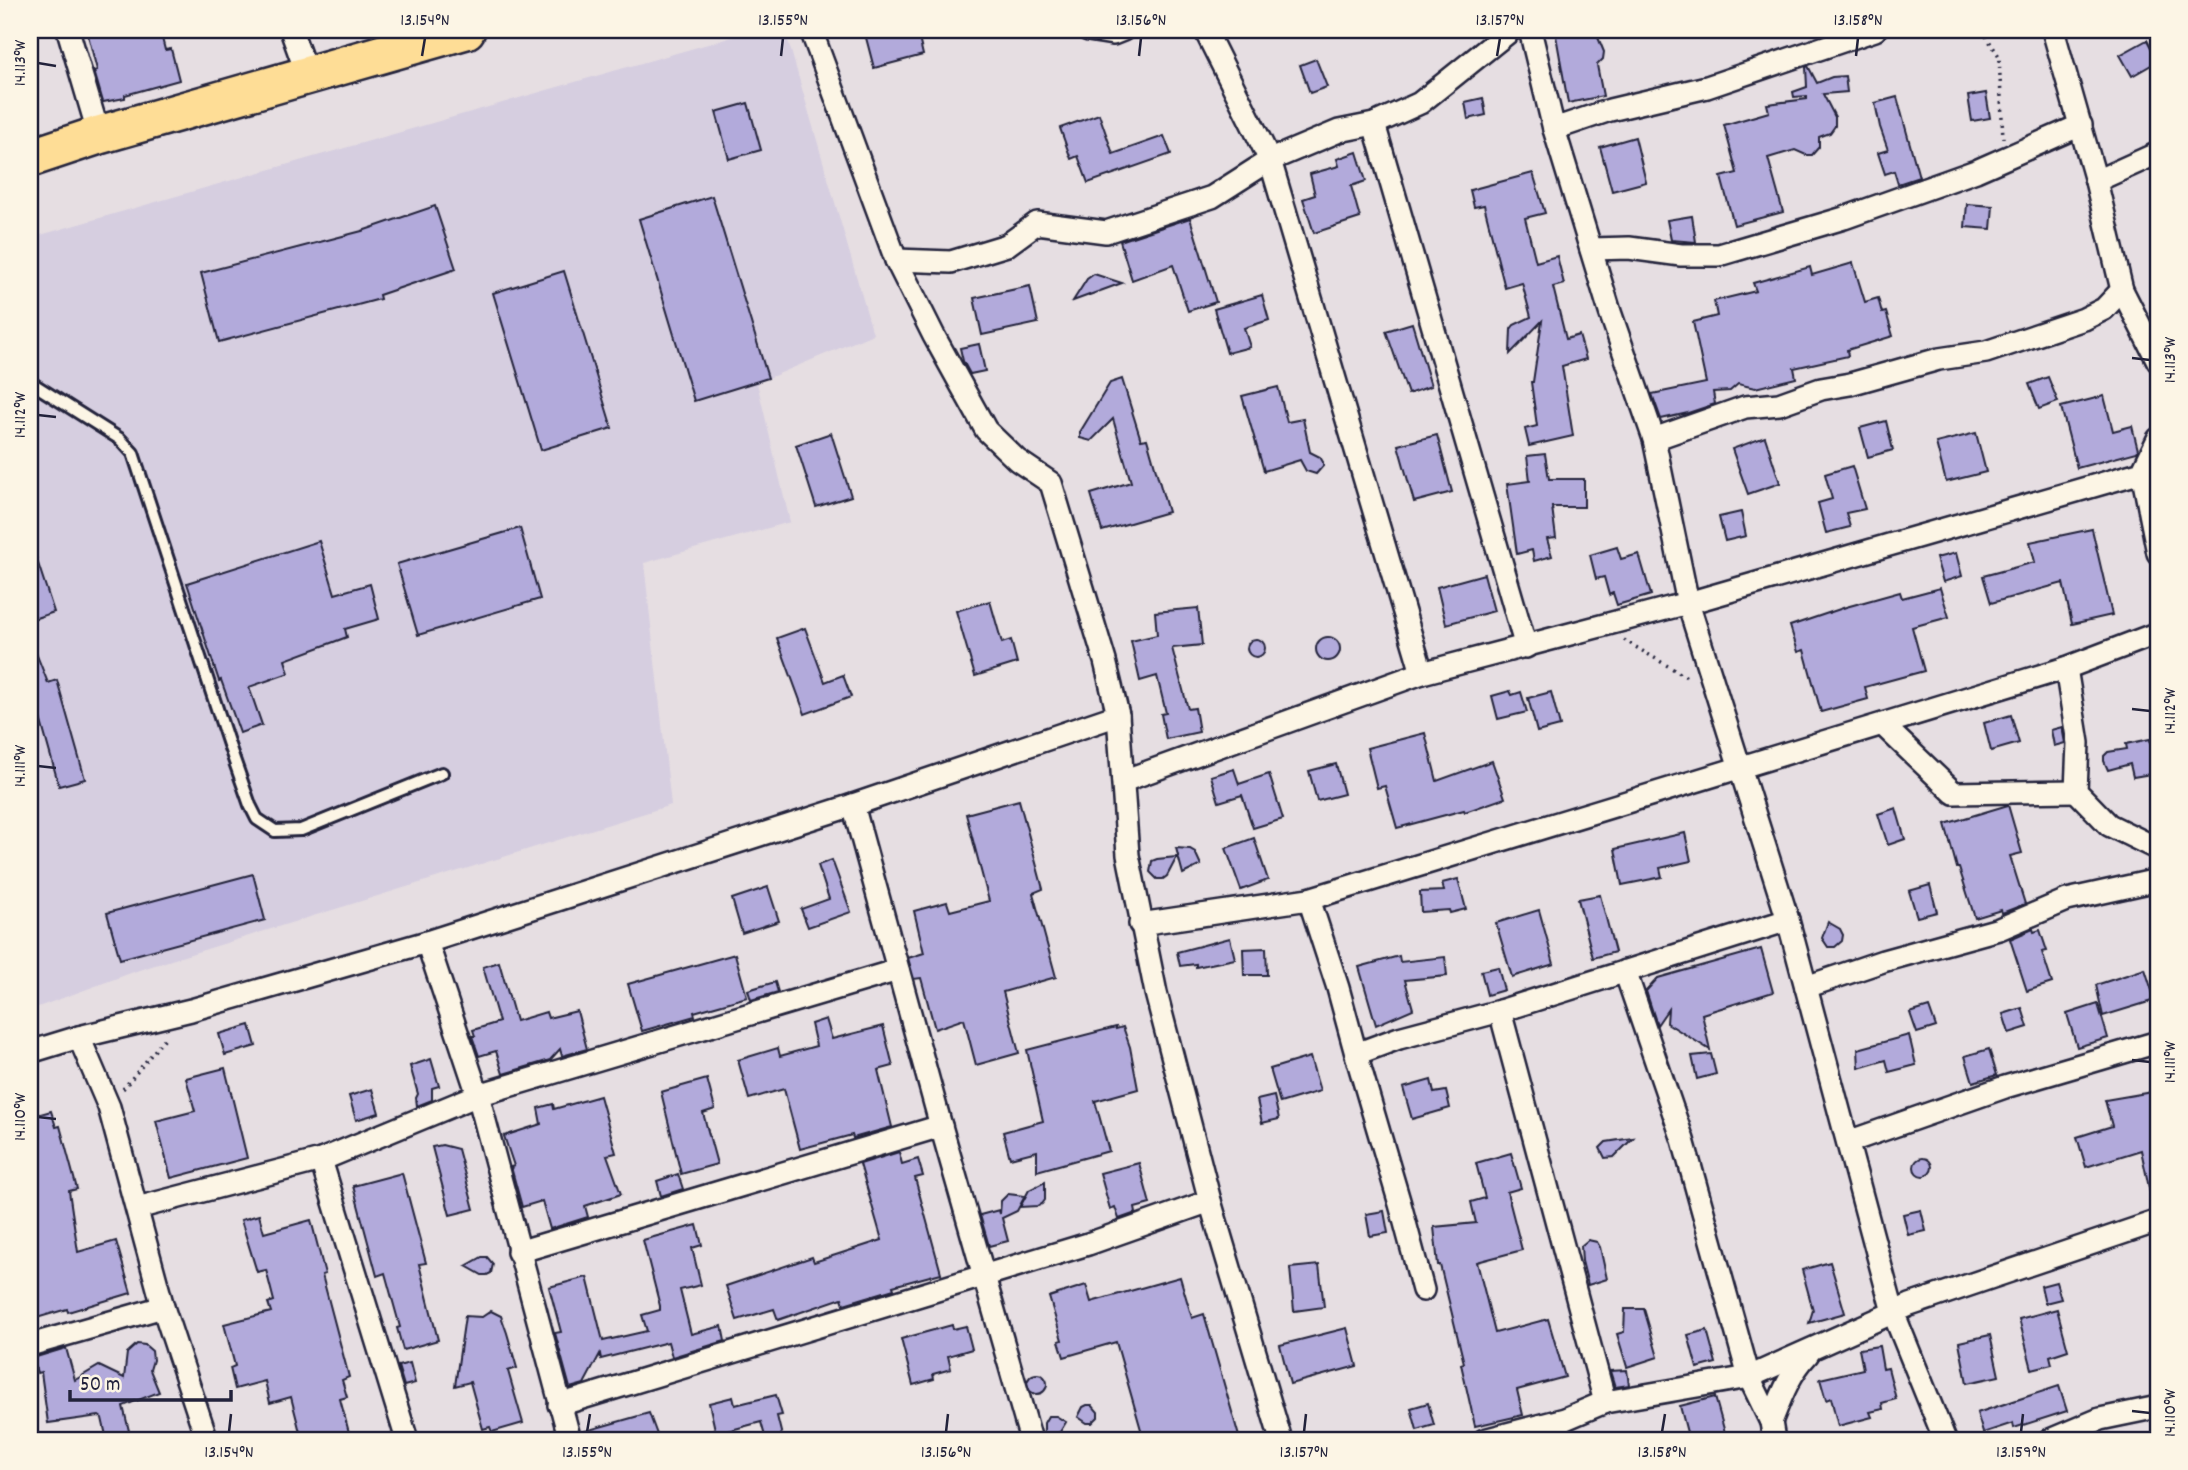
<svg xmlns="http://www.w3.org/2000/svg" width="2188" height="1470" font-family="Dekko,sans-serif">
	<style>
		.built { fill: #d6cee0 }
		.building { fill: #b2aadb; stroke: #22223b; stroke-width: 2 }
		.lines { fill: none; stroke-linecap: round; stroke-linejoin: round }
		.lane-casing { stroke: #22223b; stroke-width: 16 }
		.street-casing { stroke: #22223b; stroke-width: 26 }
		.highway-casing { stroke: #22223b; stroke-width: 42 }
		.path { stroke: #22223b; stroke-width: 3.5; stroke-dasharray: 2 5; stroke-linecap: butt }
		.lane { stroke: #fcf5e5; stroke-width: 10 }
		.street { stroke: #fcf5e5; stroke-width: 21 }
		.highway { stroke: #fedd96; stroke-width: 37 }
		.ticks { fill: none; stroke: #22223b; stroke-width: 2.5 }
		.neatline { fill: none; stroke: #22223b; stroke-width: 2.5 }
		.ticks-label { font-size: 18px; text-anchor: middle; fill: #22223b }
	</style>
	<rect width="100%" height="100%" fill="#e6dee2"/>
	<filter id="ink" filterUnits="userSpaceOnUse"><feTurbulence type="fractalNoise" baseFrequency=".0143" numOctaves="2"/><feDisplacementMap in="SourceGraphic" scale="14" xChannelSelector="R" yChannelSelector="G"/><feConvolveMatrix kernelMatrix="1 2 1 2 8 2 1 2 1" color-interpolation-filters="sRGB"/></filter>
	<g filter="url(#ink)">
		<polygon class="built" points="757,30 785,30 873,334 757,383 790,522 644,563 671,805 139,970 30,1010 30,238"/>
		<g class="building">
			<polygon points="108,30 160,30 165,50 171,49 179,80 125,95 125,98 103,102 94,71 97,70 88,35"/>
			<polygon points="864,30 917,30 923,55 874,68"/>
			<polygon points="1555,30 1595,30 1604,52 1603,59 1597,65 1603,96 1568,103"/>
			<polygon points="2147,40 2158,61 2132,76 2120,55"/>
			<polygon points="1316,59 1327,87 1310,93 1300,65"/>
			<polygon points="1808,66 1817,83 1832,77 1845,76 1847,92 1823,94 1835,117 1835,126 1830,133 1819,137 1819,147 1812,155 1806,155 1795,150 1768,158 1783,212 1734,225 1721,177 1737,173 1724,125 1769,112 1767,104 1807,99 1807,96 1794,97 1793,92 1807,87 1806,67"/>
			<polygon points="1986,93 1990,118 1972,121 1968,96"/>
			<polygon points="1897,97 1919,177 1898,184 1894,171 1885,174 1878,153 1888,150 1880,127 1875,103"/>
			<polygon points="1483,98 1486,115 1468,119 1465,102"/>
			<polygon points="748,103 761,150 729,159 716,112"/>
			<polygon points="1099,114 1113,154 1164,136 1171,154 1088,183 1078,156 1071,159 1060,128"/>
			<polygon points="1635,137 1646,182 1612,191 1600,147"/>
			<polygon points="1357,152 1366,181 1351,186 1360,218 1314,233 1303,199 1315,195 1310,174 1339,166 1337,159"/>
			<polygon points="1533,173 1545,213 1525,218 1536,262 1557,256 1564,284 1553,287 1566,339 1579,335 1586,359 1562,366 1573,436 1529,446 1525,429 1537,426 1531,382 1533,382 1542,321 1510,354 1511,329 1514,325 1531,317 1522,283 1505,288 1484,205 1474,207 1470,190"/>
			<polygon points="712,196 768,378 694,401 639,219"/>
			<polygon points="1967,204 1993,206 1991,229 1965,227"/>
			<polygon points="435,206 456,269 379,295 380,299 219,342 201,273 362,231"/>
			<polygon points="1692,216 1696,242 1671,240 1667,220"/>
			<polygon points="1190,218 1216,302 1188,311 1173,265 1132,280 1120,241"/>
			<polygon points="1853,263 1865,302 1878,298 1882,313 1886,312 1893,336 1847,350 1848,356 1794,368 1796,378 1755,388 1738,384 1730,391 1713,392 1715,404 1688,413 1661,419 1652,394 1706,383 1693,322 1717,316 1714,301 1756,291 1753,283 1810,267 1812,275"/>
			<polygon points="564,271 612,428 541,450 493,293"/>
			<polygon points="1094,274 1122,283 1073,301 1087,279"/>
			<polygon points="1030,286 1038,323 982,335 974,298"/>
			<polygon points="1262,295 1269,320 1244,328 1250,347 1227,353 1214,309"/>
			<polygon points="1412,323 1431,386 1408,394 1386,331"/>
			<polygon points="979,344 985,371 970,374 963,361 960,348"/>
			<polygon points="2048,377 2058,402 2039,409 2029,384"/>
			<polygon points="1122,379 1141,440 1147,439 1168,512 1102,531 1091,494 1131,482 1113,419 1091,441 1080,438 1080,432 1110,383"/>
			<polygon points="1278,387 1287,422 1303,419 1310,452 1320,457 1323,462 1323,466 1316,474 1306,471 1300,460 1264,471 1242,396"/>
			<polygon points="2104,396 2113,431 2132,426 2138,450 2137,452 2077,468 2061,407"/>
			<polygon points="1886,421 1893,450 1868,457 1860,428"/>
			<polygon points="831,433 851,496 816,507 796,445"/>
			<polygon points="1976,433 1986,472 1946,482 1936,443"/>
			<polygon points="1437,435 1452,492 1414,502 1398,445"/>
			<polygon points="1765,437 1780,483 1748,494 1732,449"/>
			<polygon points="1545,454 1549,479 1584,479 1584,507 1552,507 1556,538 1547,539 1552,556 1534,561 1532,550 1517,554 1507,484 1530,481 1527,456"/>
			<polygon points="1852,466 1865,509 1846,513 1850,527 1826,533 1818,503 1832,499 1825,474"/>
			<polygon points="1741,512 1746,536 1725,541 1719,517"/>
			<polygon points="520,528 540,599 418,635 397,564"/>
			<polygon points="2092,529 2112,615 2072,624 2063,583 1991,603 1983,576 2035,562 2030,542"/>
			<polygon points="319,541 335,594 370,584 379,619 345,629 347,637 285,660 289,673 249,687 262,725 240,733 221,680 219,681 187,583"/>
			<polygon points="1617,547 1621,559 1639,554 1651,595 1617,605 1613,593 1609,595 1604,577 1596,579 1590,555"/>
			<polygon points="33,548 54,612 30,620 30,549"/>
			<polygon points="1956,553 1962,576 1943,582 1936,558"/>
			<polygon points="1484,574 1494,611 1446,624 1437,587"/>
			<polygon points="1940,588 1949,617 1912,627 1924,671 1865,687 1868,699 1821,712 1804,650 1798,652 1790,626 1846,607 1900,592 1902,598"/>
			<polygon points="990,601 1002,643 1011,640 1017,663 975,676 956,611"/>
			<polygon points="1198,608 1202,645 1172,648 1188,709 1195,708 1199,732 1166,739 1161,714 1166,713 1157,676 1140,681 1131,641 1157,635 1155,612"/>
			<polygon points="805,628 825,682 843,675 851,697 805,714 777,638"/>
			<circle cx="1328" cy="649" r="12"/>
			<polygon points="30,638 48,683 57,680 85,779 59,786 30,682"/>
			<circle cx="1256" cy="648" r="9"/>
			<polygon points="1510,691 1512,695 1521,692 1527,712 1498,719 1492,696"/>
			<polygon points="1551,692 1560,726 1537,732 1528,698"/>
			<polygon points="2011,715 2019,743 1991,751 1984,723"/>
			<polygon points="2062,727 2065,743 2054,746 2051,730"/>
			<polygon points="1425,733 1437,781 1492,761 1505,798 1465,812 1464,810 1397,828 1385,786 1377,788 1367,748"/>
			<polygon points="2150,739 2151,744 2158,743 2158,756 2154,758 2157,773 2133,777 2130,764 2108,770 2104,761 2104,756 2108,752 2127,749 2126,744"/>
			<polygon points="1336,764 1344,794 1317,801 1309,771"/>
			<polygon points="1234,769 1239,784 1269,774 1283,819 1253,828 1242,795 1219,802 1211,776"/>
			<polygon points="1019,800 1043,889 1033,893 1056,977 1003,992 1019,1053 976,1065 964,1019 935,1029 921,978 914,979 908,958 924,953 914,911 947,902 950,911 989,901 966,814"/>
			<polygon points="2008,805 2022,853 2010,856 2025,904 2002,913 2001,910 1975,918 1959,868 1957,868 1945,824"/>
			<polygon points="1896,808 1905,839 1888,845 1878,814"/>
			<polygon points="1685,833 1691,861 1660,868 1662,877 1622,885 1615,849"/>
			<polygon points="1254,838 1268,880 1241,890 1226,848"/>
			<polygon points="1176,848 1190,849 1195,852 1201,865 1183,874"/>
			<polygon points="1177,857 1167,876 1163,879 1157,879 1150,872 1152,861 1157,859"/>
			<polygon points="832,860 851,912 808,927 801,909 829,899 818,865"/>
			<polygon points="253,874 265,920 120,959 107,913"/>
			<polygon points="1458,879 1466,909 1450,913 1449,910 1421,912 1420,892 1444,891 1442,883"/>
			<polygon points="1930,885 1937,912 1917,917 1909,891"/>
			<polygon points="768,887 779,921 742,933 732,899"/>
			<polygon points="1600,895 1615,952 1593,958 1578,899"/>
			<polygon points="1539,910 1554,964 1512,977 1496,923"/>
			<polygon points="1828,922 1840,929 1843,935 1842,941 1835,947 1828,947 1822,938"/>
			<polygon points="2033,929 2034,932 2040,930 2047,951 2042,952 2052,983 2027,991 2010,939"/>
			<polygon points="1230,938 1235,959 1196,967 1196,964 1180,966 1177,952"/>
			<polygon points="1266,948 1267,975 1244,975 1243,949"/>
			<polygon points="1761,949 1773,992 1702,1014 1710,1050 1667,1023 1668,1009 1657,1025 1646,991 1658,978"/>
			<polygon points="735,954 747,997 694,1012 695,1016 642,1031 628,984"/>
			<polygon points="1399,956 1400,962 1445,957 1447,976 1405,980 1413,1009 1376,1025 1359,967"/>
			<polygon points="499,962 516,1021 546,1012 548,1018 577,1011 587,1049 562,1056 560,1049 550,1060 503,1074 496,1051 479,1056 472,1036 475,1036 473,1030 499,1022 483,967"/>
			<polygon points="1498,967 1504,990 1487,995 1481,971"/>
			<polygon points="2145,969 2155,1000 2103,1016 2096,985"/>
			<polygon points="775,982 778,992 751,1000 748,990"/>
			<polygon points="2098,1004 2108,1038 2077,1047 2067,1014"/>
			<polygon points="1929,1007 1936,1027 1917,1033 1910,1013"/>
			<polygon points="2022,1008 2028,1027 2009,1033 2003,1014"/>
			<polygon points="826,1019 832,1039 883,1026 893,1066 878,1070 892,1127 853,1138 852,1135 800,1149 784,1089 749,1099 738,1060 778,1048 780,1056 816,1046 811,1024"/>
			<polygon points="250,1025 256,1046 225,1055 219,1034"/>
			<polygon points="1116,1027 1116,1029 1123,1027 1130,1047 1138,1089 1095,1101 1109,1151 1037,1171 1037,1151 1010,1158 1003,1132 1043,1121 1027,1050"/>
			<polygon points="1909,1035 1916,1065 1889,1072 1886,1060 1859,1068 1858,1049"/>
			<polygon points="1989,1049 1997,1075 1973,1082 1965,1056"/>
			<polygon points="1711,1054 1716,1074 1697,1079 1692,1056"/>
			<polygon points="1310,1057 1320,1091 1280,1103 1270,1069"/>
			<polygon points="431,1059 439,1086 432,1088 432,1100 417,1106 416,1098 418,1094 410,1066"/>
			<polygon points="225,1068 247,1158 171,1178 156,1121 195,1111 186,1078"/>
			<polygon points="707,1079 715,1109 703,1113 717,1164 681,1174 661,1092"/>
			<polygon points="1431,1080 1434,1093 1446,1091 1450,1108 1412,1119 1403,1088"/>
			<polygon points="372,1089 379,1113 356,1120 349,1096"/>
			<polygon points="2152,1092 2158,1126 2158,1197 2151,1197 2141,1150 2086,1167 2077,1137 2112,1126 2105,1100"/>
			<polygon points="600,1096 616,1153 607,1155 621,1194 585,1206 588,1217 550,1229 542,1201 522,1207 511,1167 514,1166 504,1136 541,1124 538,1108 553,1104 554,1109"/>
			<polygon points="1274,1096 1279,1119 1262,1123 1257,1100"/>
			<polygon points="51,1111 56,1127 60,1126 77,1189 69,1191 78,1252 116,1241 131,1293 68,1312 67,1309 30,1320 30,1117"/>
			<polygon points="1633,1138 1614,1157 1605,1158 1600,1148 1606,1142"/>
			<polygon points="442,1145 458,1149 474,1209 450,1215 432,1147"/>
			<polygon points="899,1152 902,1164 918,1159 923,1176 915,1178 941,1273 893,1286 894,1289 844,1304 842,1298 778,1320 774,1309 737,1320 726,1286 812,1257 814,1262 882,1240 860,1164"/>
			<polygon points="1511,1153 1521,1188 1507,1192 1522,1250 1477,1262 1495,1333 1548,1319 1565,1377 1517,1390 1523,1415 1475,1426 1461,1364 1464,1363 1440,1265 1438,1265 1434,1227 1476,1223 1471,1202 1485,1198 1476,1163"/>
			<circle cx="1923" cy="1167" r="9"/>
			<polygon points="1139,1163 1150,1204 1135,1208 1136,1213 1119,1219 1115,1207 1110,1209 1100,1173"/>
			<polygon points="402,1173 426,1263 419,1264 438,1340 403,1350 397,1328 400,1327 385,1273 377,1276 353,1186"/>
			<polygon points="678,1174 683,1189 661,1196 657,1181"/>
			<polygon points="1045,1182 1045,1200 1042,1204 1038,1206 1020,1207 1029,1190"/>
			<polygon points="1008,1194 1025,1196 1017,1211 1002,1218 1008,1241 989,1246 980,1215 999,1210 1000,1214 1001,1201"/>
			<polygon points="1921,1210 1926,1231 1908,1235 1903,1214"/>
			<polygon points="1384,1211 1388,1233 1370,1236 1366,1214"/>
			<polygon points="259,1215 264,1233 311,1220 325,1274 322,1275 349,1377 342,1380 347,1397 340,1399 351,1440 302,1440 291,1397 270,1403 265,1381 235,1389 230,1368 235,1366 224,1324 271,1312 268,1303 274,1301 266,1270 257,1272 241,1220"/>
			<polygon points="697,1225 702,1245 692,1248 701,1285 680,1290 691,1334 722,1326 725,1341 672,1357 668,1342 601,1359 600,1354 584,1384 570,1388 555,1333 561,1332 549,1287 587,1277 603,1341 647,1331 642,1315 660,1310 660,1306 643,1240"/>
			<polygon points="1588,1240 1597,1242 1600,1247 1607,1279 1588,1285 1582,1261 1581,1246"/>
			<polygon points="482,1257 487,1257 493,1264 491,1273 487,1275 482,1275 466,1266"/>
			<polygon points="1830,1262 1845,1313 1809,1323 1813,1310 1802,1270"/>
			<polygon points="1319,1265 1324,1307 1294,1311 1290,1268"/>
			<polygon points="1180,1277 1192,1318 1204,1314 1240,1440 1144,1440 1116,1342 1064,1357 1059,1341 1062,1340 1049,1297 1086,1285 1091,1302"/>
			<polygon points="2056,1282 2061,1299 2045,1303 2041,1286"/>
			<polygon points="1625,1309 1644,1309 1658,1357 1627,1367 1617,1334 1624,1332"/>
			<polygon points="2057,1309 2068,1350 2050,1356 2052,1364 2032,1369 2019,1319"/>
			<polygon points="491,1311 501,1316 507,1333 517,1368 508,1371 523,1423 492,1432 490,1427 483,1429 470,1382 455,1386 465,1316 482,1317"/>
			<polygon points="952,1325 953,1329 966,1326 972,1349 948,1356 951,1369 933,1374 934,1379 913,1385 901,1339"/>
			<polygon points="1347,1328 1357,1366 1290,1384 1280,1345"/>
			<polygon points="1707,1330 1716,1363 1697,1368 1688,1335"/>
			<polygon points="1990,1335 1999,1376 1967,1383 1959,1342"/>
			<polygon points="137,1344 145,1345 152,1351 153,1360 150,1370 159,1392 123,1406 130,1435 107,1440 102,1418 99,1416 48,1423 41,1372 37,1373 33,1358 66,1348 75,1380 99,1366 124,1378 127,1353"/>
			<polygon points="1879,1346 1883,1369 1888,1368 1896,1399 1882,1403 1883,1409 1870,1412 1872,1417 1838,1426 1831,1398 1826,1400 1820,1379 1863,1369 1859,1349"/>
			<polygon points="410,1363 415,1383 404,1386 398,1366"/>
			<polygon points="1627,1370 1629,1385 1615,1387 1610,1371"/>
			<circle cx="1037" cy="1384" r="10"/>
			<polygon points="2059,1386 2067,1411 2014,1428 2013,1423 1983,1433 1977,1413"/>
			<polygon points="776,1395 782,1415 777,1416 783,1440 766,1440 761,1422 716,1434 709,1403 733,1397 735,1405"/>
			<polygon points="1715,1397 1727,1440 1689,1440 1680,1406"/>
			<polygon points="1428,1403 1434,1425 1417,1430 1411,1408"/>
			<polygon points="1087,1405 1092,1405 1098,1412 1098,1417 1092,1423 1087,1423 1078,1417 1083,1407"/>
			<polygon points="649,1413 659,1440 583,1440 582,1432"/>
			<polygon points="1048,1416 1056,1416 1066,1422 1060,1432 1044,1440 1044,1423"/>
		</g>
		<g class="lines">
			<defs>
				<polyline id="lane" points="30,382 120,439 133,453 229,745 250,805 257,819 275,831 301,830 442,773"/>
				<g id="street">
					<polyline points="68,30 99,135"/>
					<polyline points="291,30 308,77"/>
					<polyline points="1088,30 1113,34 1123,30"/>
					<polyline points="1205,30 1270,160 1339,131 1374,124 1420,103 1511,30"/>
					<polyline points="1530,30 1554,129 1610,110 1707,87 1875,30"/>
					<polyline points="2053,30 2096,181 2122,290 2158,361"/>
					<polyline points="1374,124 1526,647"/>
					<polyline points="1554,129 1610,312 1654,439 1688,603 1788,920 1893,1312 1945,1440"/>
					<polyline points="2096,181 2158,153"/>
					<polyline points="1591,249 1629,248 1681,255 1719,255 1844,218 1976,171 2081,125"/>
					<polyline points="896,260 951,262 1007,245 1037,223 1106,232 1212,197 1270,160 1422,673"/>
					<polyline points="1654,439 1745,407 1779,404 1821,389 1850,384 1939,359 1986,352 2084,319 2104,309 2122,290"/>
					<polyline points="2142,472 2158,553"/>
					<polyline points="2066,668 2158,633"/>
					<polyline points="1118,715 1128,855 1156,993 1210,1201 1281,1440"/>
					<polyline points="1883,725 1954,793 2076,791"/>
					<polyline points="1123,781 1422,673 1688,603 2142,472 2158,439"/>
					<polyline points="853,805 941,1126 1031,1440"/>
					<polyline points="1309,899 1338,988 1356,1054 1399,1038 1500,1011 1788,920"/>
					<polyline points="1140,924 1309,899 2066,668 2078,743 2076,791 2109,825 2158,849"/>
					<polyline points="427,942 478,1095 570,1440"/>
					<polyline points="1625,971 1683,1140 1749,1377 1771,1422 1774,1440"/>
					<polyline points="1806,987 1883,961 1999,929 2067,900 2158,880"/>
					<polyline points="1500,1011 1605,1402"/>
					<polyline points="79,1037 109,1107 163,1307 207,1440"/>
					<polyline points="30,1052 79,1037 191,1010 427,942 853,805 1118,715 1105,661 1051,483 1017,460 986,430 934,336 896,260 811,30"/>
					<polyline points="1356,1054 1400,1204 1423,1290"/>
					<polyline points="1848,1142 2005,1087 2158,1042"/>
					<polyline points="321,1160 407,1440"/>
					<polyline points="137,1208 321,1160 478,1095 898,970"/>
					<polyline points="518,1252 941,1126"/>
					<polyline points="30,1345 163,1307"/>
					<polyline points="559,1405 1088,1244 1210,1201"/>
					<path d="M1771 1422C1781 1397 1789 1374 1808 1354"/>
					<polyline points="1484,1440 1565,1419 1605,1402 1749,1377 1910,1305 2158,1221"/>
					<polyline points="2050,1440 2100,1419 2158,1407"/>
				</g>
				<polyline id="highway" points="30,158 99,135 466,30"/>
			</defs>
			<use href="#lane" class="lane-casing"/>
			<use href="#street" class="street-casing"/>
			<use href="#highway" class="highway-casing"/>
			<g class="path">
				<polyline points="1982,30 1999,56 2003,138"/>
				<polyline points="1624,640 1690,679"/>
				<polyline points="123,1089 165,1038"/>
			</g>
			<use href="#lane" class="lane"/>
			<use href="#street" class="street"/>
			<use href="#highway" class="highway"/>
		</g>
	</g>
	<path class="ticks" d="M422 56 425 38M781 56 783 38M1139 56 1141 38M1497 56 1500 38M1856 56 1858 38M38 63 56 66M2132 358 2150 360M38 415 56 417M2132 709 2150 711M38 766 56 768M2132 1060 2150 1062M38 1117 56 1119M2132 1411 2150 1413M229 1432 231 1414M587 1432 590 1414M946 1432 948 1414M1304 1432 1306 1414M1662 1432 1665 1414M2021 1432 2023 1414"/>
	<rect width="2188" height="1470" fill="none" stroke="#fcf5e5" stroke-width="77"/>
	<path d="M70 1390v10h161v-10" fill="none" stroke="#22223b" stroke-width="3.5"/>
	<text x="80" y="1390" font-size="21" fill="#22223b" stroke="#fcf5e5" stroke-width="5" paint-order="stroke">50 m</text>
	<rect x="38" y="38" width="2112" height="1394" class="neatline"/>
	<g class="ticks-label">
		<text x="425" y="25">13.154°N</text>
		<text x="783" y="25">13.155°N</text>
		<text x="1141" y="25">13.156°N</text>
		<text x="1500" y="25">13.157°N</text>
		<text x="1858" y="25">13.158°N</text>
		<text transform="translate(19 63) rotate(-90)" y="6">14.113°W</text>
		<text transform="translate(2169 360) rotate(-90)" y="6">14.113°W</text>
		<text transform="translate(19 415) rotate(-90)" y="6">14.112°W</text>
		<text transform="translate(2169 711) rotate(-90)" y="6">14.112°W</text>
		<text transform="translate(19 766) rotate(-90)" y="6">14.111°W</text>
		<text transform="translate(2169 1062) rotate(-90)" y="6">14.111°W</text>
		<text transform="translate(19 1117) rotate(-90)" y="6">14.110°W</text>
		<text transform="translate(2169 1413) rotate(-90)" y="6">14.110°W</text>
		<text x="229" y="1457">13.154°N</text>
		<text x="587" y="1457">13.155°N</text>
		<text x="946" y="1457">13.156°N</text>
		<text x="1304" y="1457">13.157°N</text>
		<text x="1662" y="1457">13.158°N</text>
		<text x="2021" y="1457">13.159°N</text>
	</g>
</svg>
